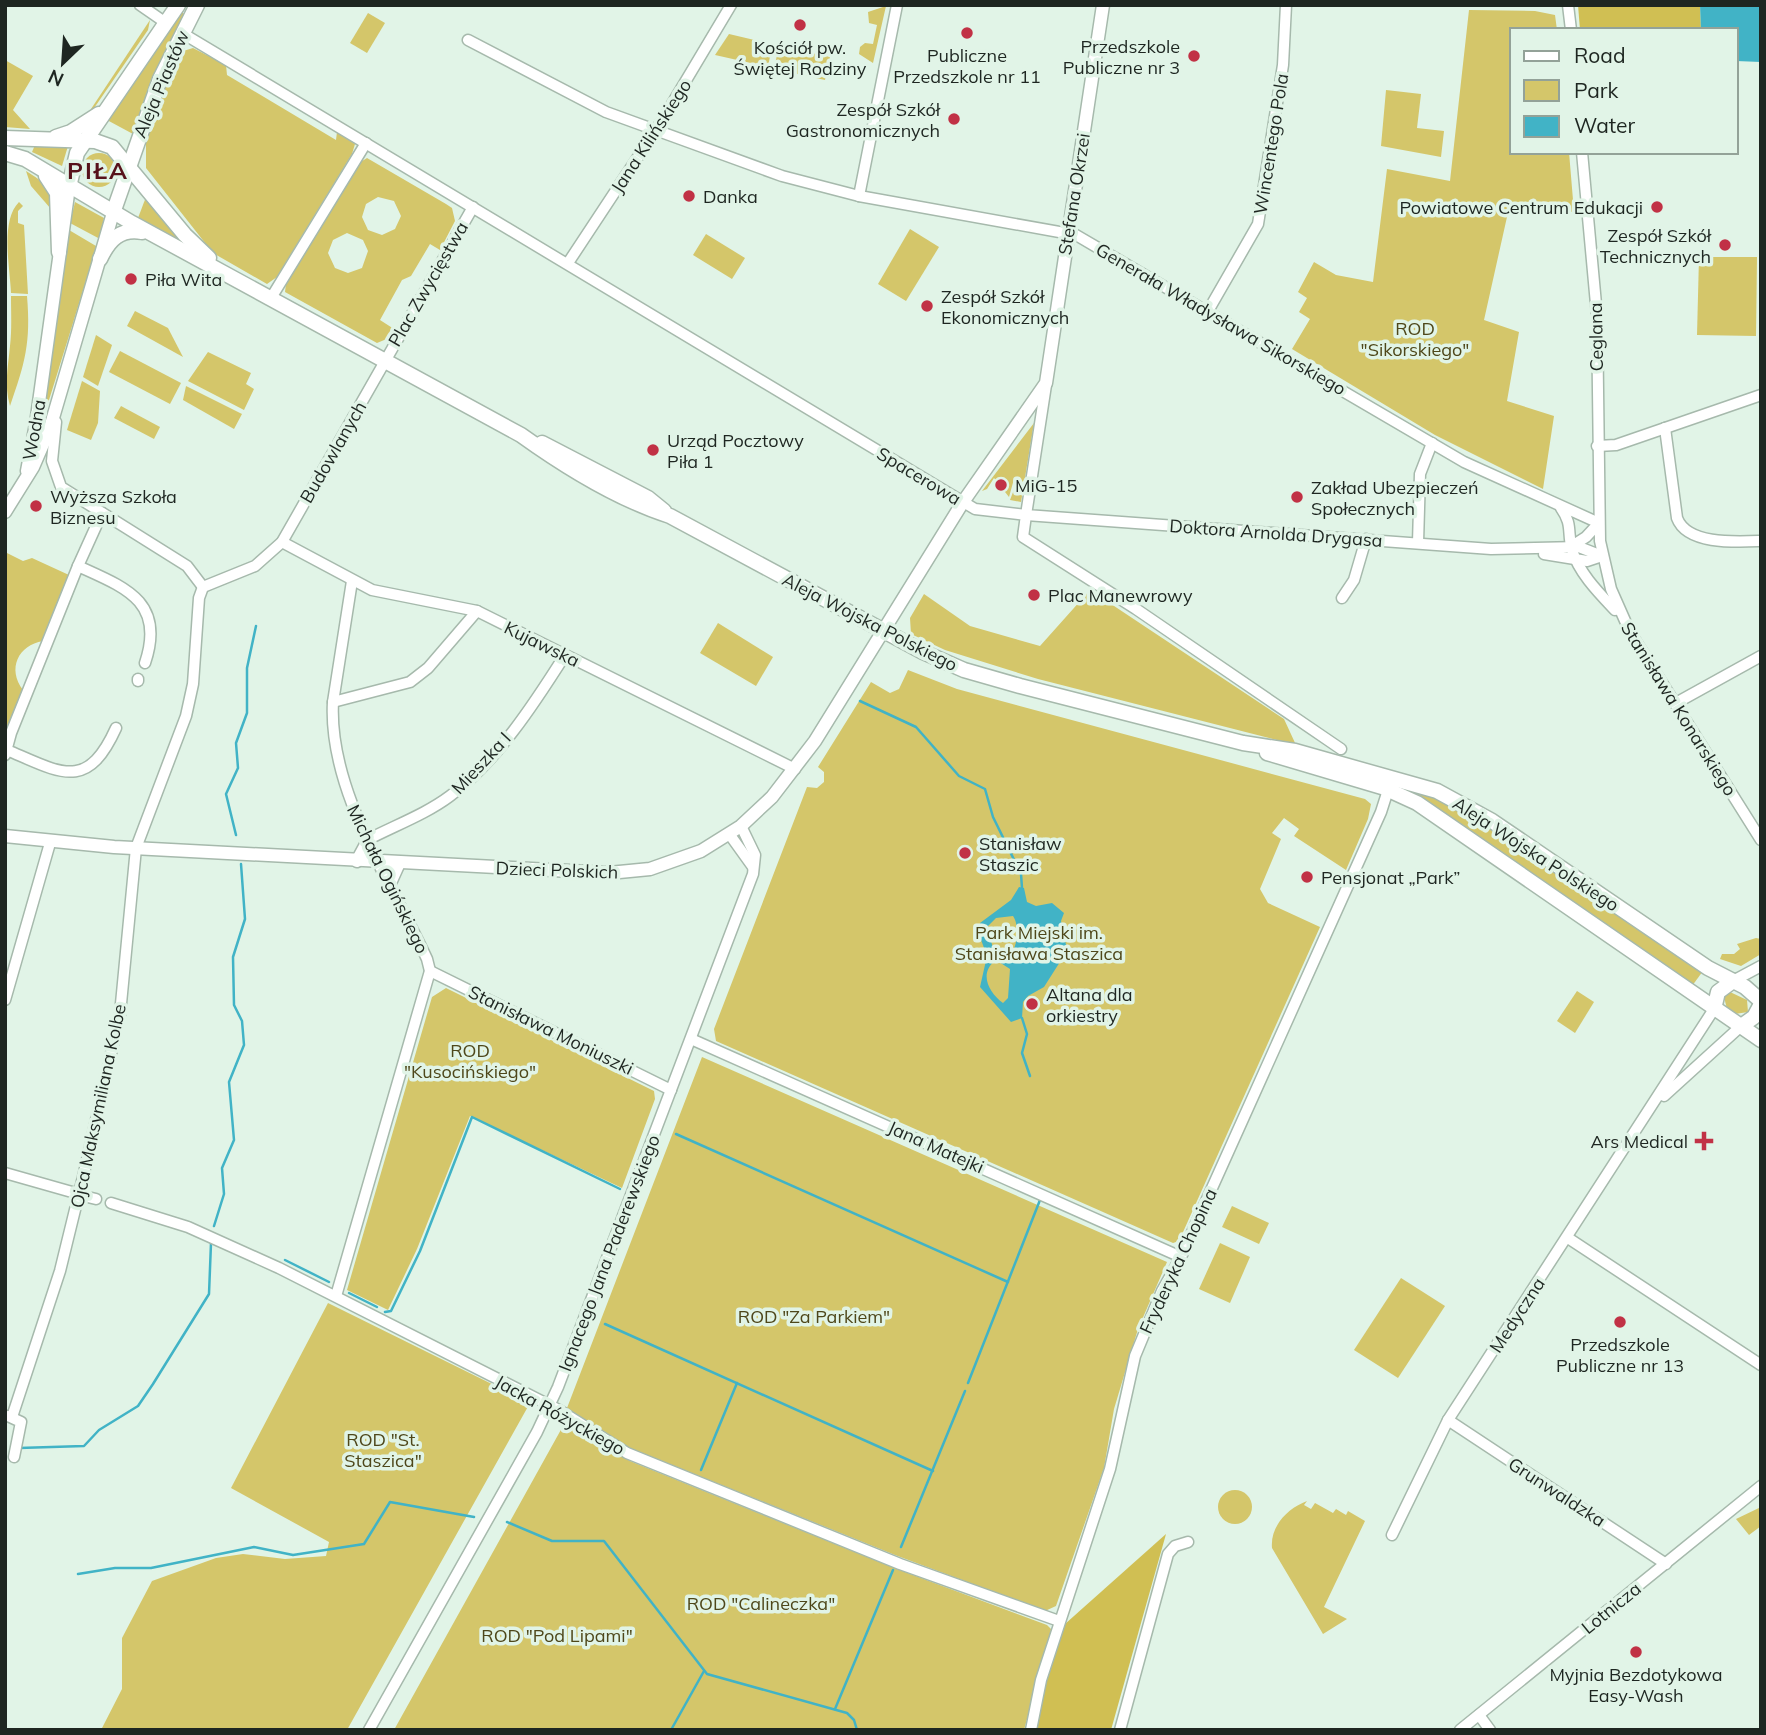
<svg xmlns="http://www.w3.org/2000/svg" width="1766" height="1735" font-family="Mulish,sans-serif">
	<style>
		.green { fill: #d4c66a; fill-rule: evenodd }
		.forest { fill: #d0bf53 }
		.water { fill: #41b3c6; fill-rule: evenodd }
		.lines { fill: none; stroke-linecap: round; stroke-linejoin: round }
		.stream { stroke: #41b3c6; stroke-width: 2.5 }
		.minor-casing { stroke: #a6b9ac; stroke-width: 13 }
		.tertiary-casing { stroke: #a6b9ac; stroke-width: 15 }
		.secondary-casing { stroke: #a6b9ac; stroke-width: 17 }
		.minor { stroke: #fff; stroke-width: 10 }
		.tertiary { stroke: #fff; stroke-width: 12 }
		.secondary { stroke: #fff; stroke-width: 14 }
		.poi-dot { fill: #c13145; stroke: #e1f4e7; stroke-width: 2.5 }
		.labels { text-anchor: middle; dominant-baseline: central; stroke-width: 7; stroke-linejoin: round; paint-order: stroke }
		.poi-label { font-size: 18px; fill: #1e2621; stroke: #e1f4e7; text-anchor: start }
		.street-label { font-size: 18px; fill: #1e2621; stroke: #e1f4e7 }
		.park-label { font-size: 18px; fill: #4e471a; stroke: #e1f4e7 }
		.district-label { font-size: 24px; font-weight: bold; letter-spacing: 2px; fill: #57121b; stroke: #e1f4e7 }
	</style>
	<rect width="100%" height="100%" fill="#e1f4e7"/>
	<g class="green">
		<polygon points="886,6 873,63 859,54 860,47 865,43 873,44 877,25 869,23 868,12"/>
		<polygon points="1469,10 1535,11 1555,15 1557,30 1512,30 1512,152 1569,152 1574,212 1509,208 1484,320 1519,332 1507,401 1554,416 1543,489 1435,435 1292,349 1310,319 1299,312 1307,298 1298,292 1314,262 1336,275 1373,282 1387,169 1450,181"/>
		<polygon points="181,11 185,15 151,80 133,134 107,120"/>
		<polygon points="368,13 385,23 367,53 350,43"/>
		<polygon points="150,20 148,30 92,111 91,109"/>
		<polygon points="729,34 767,43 771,51 768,67 715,55"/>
		<polygon points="779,46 830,57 825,80 774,69"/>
		<polygon points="193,48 226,65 227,75 336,140 337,132 355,144 352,154 277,277 267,284 213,253 146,168 146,140 170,68 180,52"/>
		<polygon points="5,60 33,76 13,110 30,129 5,127"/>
		<polygon points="1386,90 1421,94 1417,128 1444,131 1441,157 1381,146"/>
		<polygon points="35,145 68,146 62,166 32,152"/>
		<circle cx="99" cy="170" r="17"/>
		<path d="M367 158 446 204 452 208 455 221 440 250 430 244 411 276 402 280 380 320 394 329 389 338 377 343 285 292 286 283 359 163ZM378 197 394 201 401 216 395 229 382 235 368 230 362 217 366 204ZM347 233 363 240 368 251 362 268 348 273 335 268 328 253 333 240Z"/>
		<path d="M26 171C44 182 51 187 51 209L31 186Z"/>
		<polygon points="146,197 182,241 181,242 138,218"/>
		<path d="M19 202 23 206 18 211V223L24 225 28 294 11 293C10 267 0 221 19 202Z"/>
		<polygon points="75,202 104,218 100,239 70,223"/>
		<polygon points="910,229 939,247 906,301 878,284"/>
		<polygon points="69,230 96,246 96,249 40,429"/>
		<polygon points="706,234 745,258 732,279 693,255"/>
		<polygon points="1699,257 1757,257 1756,336 1697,335"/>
		<path d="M11 296H27C31 343 25 363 10 406 4 384 8 368 10 346 12 330 11 313 11 296Z"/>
		<polygon points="135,311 168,328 183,357 127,326"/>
		<polygon points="96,335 112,345 98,386 83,377"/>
		<polygon points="120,351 181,383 170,404 109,372"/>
		<polygon points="208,352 251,373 246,384 254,389 244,410 188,381"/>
		<polygon points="82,381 100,391 98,423 91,440 67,430"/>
		<polygon points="186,386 242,414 234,429 183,400"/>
		<polygon points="121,406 160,427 154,439 114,418"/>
		<polygon points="1034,423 1021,502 1010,500 1018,479 1014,479 1009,497 994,478 987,489 982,491"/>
		<path d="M5 552 23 561 32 558 69 575 43 641C18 645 7 669 23 690L5 733Z"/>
		<polygon points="1090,590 1284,719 1296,745 1038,679 945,650 911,634 910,618 924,594 970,626 1040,646"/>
		<polygon points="718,623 773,657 756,686 700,653"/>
		<polygon points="908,670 957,689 1365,799 1371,804 1368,819 1346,870 1294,836 1299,829 1284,818 1272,833 1281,839 1260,889 1268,903 1320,927 1179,1241 1173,1243 716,1041 714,1029 807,787 817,788 824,782 824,772 818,767 871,682 890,693 899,689"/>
		<polygon points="1414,788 1468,812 1703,971 1692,986 1413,793"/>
		<polygon points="1756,938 1761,939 1761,954 1741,966 1720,959 1722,954 1734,954 1740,949 1737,944"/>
		<polygon points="446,988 654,1091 655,1099 622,1188 470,1116 417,1249 388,1310 347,1290 432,997"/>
		<polygon points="1577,991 1594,1002 1575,1033 1557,1021"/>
		<polygon points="1730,992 1747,1000 1748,1012 1735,1014 1727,1009 1724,997"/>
		<polygon points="702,1057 1167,1262 1138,1329 1114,1409 1104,1468 1056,1606 1045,1611 895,1555 615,1442 567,1408"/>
		<polygon points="1232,1206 1269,1223 1259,1244 1222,1227"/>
		<polygon points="1220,1243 1250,1257 1230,1303 1199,1289"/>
		<polygon points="1401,1278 1445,1306 1398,1378 1354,1350"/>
		<polygon points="328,1303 530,1403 347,1730 101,1730 122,1689 122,1638 152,1581 216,1558 243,1554 285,1559 326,1556 329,1542 231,1488"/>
		<polygon points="569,1423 630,1461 897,1569 1047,1625 1051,1629 1050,1636 1024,1730 394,1730 563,1426"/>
		<circle cx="1235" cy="1507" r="17"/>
		<path d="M1307 1501 1304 1505 1311 1509 1315 1503 1333 1513 1336 1509 1346 1515 1348 1511 1365 1521 1324 1607 1347 1619 1323 1634 1272 1548C1270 1526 1288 1508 1307 1501Z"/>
		<polygon points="1761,1507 1761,1526 1749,1535 1736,1519"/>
	</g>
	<g class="forest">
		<polygon points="1578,5 1700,5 1701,30 1580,30"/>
		<polygon points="1166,1534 1111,1730 1037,1730 1047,1674 1065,1624"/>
	</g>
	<g class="water">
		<polygon points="1700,5 1761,5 1761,62 1736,61 1736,30 1701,30"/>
		<path d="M1019 887 1024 888 1027 902 1036 906 1052 903 1064 913 1061 921 1066 945 1065 954 1044 987 1028 996 1023 1002 1022 1018 1011 1022 980 987 987 956 980 937V923L1011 900ZM1013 916C1019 924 1018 944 1012 952L1004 953 993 948 987 927 996 918ZM996 960 1010 969 1008 998 1003 1003C989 993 978 973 996 960Z"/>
	</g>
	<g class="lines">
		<g class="stream">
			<polyline points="860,701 916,727 959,776 985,789 993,817 1021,874 1022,888"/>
			<polyline points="236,835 226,794 238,768 236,743 247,713 247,668 256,626"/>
			<polyline points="1022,1018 1027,1034 1022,1053 1030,1076"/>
			<polyline points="676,1134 1008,1282"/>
			<polyline points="214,1226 224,1194 222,1168 234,1140 229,1082 244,1045 242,1021 234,1005 233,957 245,919 241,864"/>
			<polyline points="285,1260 329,1282"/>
			<polyline points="349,1293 377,1307"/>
			<polyline points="385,1312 391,1311 420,1251 472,1117 620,1189"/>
			<polyline points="605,1324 933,1471"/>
			<polyline points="968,1383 1040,1200"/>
			<polyline points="19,1448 84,1446 99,1430 138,1406 153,1384 209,1294 211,1243"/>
			<polyline points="701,1470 737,1383"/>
			<polyline points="507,1522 552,1541 604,1541 707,1674 847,1713 854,1720 857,1730"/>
			<polyline points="901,1547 965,1391"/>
			<polyline points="78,1574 115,1568 151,1568 254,1547 293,1555 364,1544 390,1502 474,1517"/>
			<polyline points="835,1709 893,1570"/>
			<polyline points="671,1730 704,1671"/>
		</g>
		<defs>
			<g id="minor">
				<polyline points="140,5 166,23"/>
				<polyline points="1568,5 1571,30"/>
				<polyline points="182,33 975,509 1026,515 1023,537 1136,609 1341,749"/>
				<polyline points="468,40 606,112 782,176 859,196 1076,235 1464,462 1599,523"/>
				<polyline points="1582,152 1597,315 1600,541 1611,589 1630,632 1761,840"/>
				<polyline points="859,196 897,5"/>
				<polyline points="568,263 663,119 731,5"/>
				<polyline points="271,298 366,143"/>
				<polyline points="1208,311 1258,224 1283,65 1286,5"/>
				<polyline points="1046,385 1026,515 1491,549 1579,547 1602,556"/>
				<polyline points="56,422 52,461 61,487 187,566 203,587"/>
				<path d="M1665 428 1677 518C1687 545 1736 542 1761 541"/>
				<polyline points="1597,446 1616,445 1761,395"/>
				<path d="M1561 508C1573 525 1567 532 1572 550 1579 573 1599 593 1615 610"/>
				<polyline points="282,542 372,590 477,611 795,769"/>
				<polyline points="1418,543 1420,474 1432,443"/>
				<polyline points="1572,546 1586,537 1599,523"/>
				<polyline points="1544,554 1587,561 1602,556"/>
				<polyline points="78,566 102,513"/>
				<polyline points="203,587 255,566 282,542 473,207"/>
				<polyline points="1342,598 1354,580 1366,539"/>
				<polyline points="138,681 138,679"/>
				<polyline points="333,702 410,682 428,668 477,611"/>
				<polyline points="1676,703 1761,656"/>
				<path d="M7 750C61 773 87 792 116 728"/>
				<path d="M5 755 11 733 78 566C124 587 166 601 145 663"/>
				<polyline points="730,835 753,867"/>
				<path d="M369 839C396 825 426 814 450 796 497 761 534 704 565 655"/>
				<polyline points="430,971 671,1090"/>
				<polyline points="1733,981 1761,966"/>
				<polyline points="5,1000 50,843"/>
				<polyline points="691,1039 1181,1257"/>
				<polyline points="1664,1096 1740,1027"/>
				<polyline points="5,1173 79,1194"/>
				<polyline points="79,1195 96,1199"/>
				<polyline points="111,1203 188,1227 279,1268 559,1410 627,1453 900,1564 1059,1621"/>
				<polyline points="1568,1238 1761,1365"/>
				<path d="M336 1296 430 971 427 959C391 882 328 789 333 702L352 581"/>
				<polyline points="8,1416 21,1422 14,1457"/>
				<polyline points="12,1417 60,1271 84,1173 120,1014 136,848 186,716 193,684 199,598 203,587"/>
				<polyline points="1448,1420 1666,1564"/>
				<polyline points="1392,1535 1448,1420 1714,1009"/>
				<polyline points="1479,1715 1490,1730"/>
				<polyline points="369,1730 537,1432 558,1387 753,874 755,855 741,826"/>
				<polyline points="1031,1730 1041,1680 1110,1469 1135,1356 1162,1291 1181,1257 1381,812 1388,790 1393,787"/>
				<polyline points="1120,1730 1168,1554 1175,1546 1188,1542"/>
				<polyline points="1460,1730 1761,1486"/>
			</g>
			<g id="tertiary">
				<polyline points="27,471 36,424 69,187"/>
				<polyline points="5,512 33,467 50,428 113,213"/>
				<polyline points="5,836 114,847 609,873 650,869 701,851 741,826 772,797 815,741 963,502 1046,383 1103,5"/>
				<polyline points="357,861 369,839"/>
				<polyline points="390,883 399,863"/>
			</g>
			<g id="secondary">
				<polyline points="56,137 71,132 99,114"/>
				<polyline points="5,138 95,141 112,147 185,235 209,258"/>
				<path d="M5 153 25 159 132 223 521 435C567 468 617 499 670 516L923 652 964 670 1020 686 1243 743 1295 751 1437 791 1492 821 1708 968 1745 987 1761 1001"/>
				<polyline points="46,176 57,193 59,252"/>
				<polyline points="69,187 77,153 178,5"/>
				<polyline points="113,213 160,79 197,5"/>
				<path d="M100 259C109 240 120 228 142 232"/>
				<polyline points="542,443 648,498 664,511"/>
				<polyline points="1267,753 1382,787 1417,803 1761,1040"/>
				<polyline points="1714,1009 1718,992 1733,981"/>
				<polyline points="1740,1027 1754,1017 1761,1004"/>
			</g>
		</defs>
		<use href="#minor" class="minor-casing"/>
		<use href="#tertiary" class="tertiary-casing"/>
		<use href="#secondary" class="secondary-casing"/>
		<use href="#minor" class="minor"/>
		<use href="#tertiary" class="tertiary"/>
		<use href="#secondary" class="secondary"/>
	</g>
	<g class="poi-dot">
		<circle cx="800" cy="25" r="7"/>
		<circle cx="967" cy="33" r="7"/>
		<circle cx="1194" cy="56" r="7"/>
		<circle cx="954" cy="119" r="7"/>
		<circle cx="689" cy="196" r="7"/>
		<circle cx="1657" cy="207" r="7"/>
		<circle cx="1725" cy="245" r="7"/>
		<circle cx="131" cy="279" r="7"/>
		<circle cx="927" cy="306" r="7"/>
		<circle cx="653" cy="450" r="7"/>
		<circle cx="1001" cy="485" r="7"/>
		<circle cx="1297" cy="497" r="7"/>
		<circle cx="36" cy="506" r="7"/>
		<circle cx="1034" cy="595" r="7"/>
		<circle cx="965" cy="853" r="7"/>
		<circle cx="1307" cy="877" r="7"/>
		<circle cx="1032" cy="1004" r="7"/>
		<path d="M1700.5 1130.5h7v7h7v7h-7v7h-7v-7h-7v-7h7z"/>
		<circle cx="1620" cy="1322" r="7"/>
		<circle cx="1636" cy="1652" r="7"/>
	</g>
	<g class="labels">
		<g class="poi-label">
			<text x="1180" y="46" text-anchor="end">Przedszkole<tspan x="1180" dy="21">Publiczne nr 3</tspan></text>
			<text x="800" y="47" text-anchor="middle">Kościół pw.<tspan x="800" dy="21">Świętej Rodziny</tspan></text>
			<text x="967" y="55" text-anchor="middle">Publiczne<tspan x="967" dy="21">Przedszkole nr 11</tspan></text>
			<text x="940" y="109" text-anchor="end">Zespół Szkół<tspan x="940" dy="21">Gastronomicznych</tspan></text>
			<text x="703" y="196">Danka</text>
			<text x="1643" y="207" text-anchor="end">Powiatowe Centrum Edukacji</text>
			<text x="1711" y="235" text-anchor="end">Zespół Szkół<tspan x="1711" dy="21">Technicznych</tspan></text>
			<text x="145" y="279">Piła Wita</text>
			<text x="941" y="296">Zespół Szkół<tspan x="941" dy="21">Ekonomicznych</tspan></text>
			<text x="667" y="440">Urząd Pocztowy<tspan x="667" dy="21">Piła 1</tspan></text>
			<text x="1015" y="485">MiG-15</text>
			<text x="1311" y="487">Zakład Ubezpieczeń<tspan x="1311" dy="21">Społecznych</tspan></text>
			<text x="50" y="496">Wyższa Szkoła<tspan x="50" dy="21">Biznesu</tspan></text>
			<text x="1048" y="595">Plac Manewrowy</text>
			<text x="979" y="843">Stanisław<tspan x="979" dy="21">Staszic</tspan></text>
			<text x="1321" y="877">Pensjonat „Park”</text>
			<text x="1046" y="994">Altana dla<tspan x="1046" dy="21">orkiestry</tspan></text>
			<text x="1688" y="1141" text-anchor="end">Ars Medical</text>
			<text x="1620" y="1344" text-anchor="middle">Przedszkole<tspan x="1620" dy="21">Publiczne nr 13</tspan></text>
			<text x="1636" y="1674" text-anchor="middle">Myjnia Bezdotykowa<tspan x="1636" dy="21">Easy-Wash</tspan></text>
		</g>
		<g class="street-label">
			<text transform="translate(161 84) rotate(-67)">Aleja Piastów</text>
			<text transform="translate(651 136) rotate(-57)">Jana Kilińskiego</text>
			<text transform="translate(1271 144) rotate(-81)">Wincentego Pola</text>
			<text transform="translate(1074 194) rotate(-81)">Stefana Okrzei</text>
			<text transform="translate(428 284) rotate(-60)">Plac Zwycięstwa</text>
			<text transform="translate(1221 319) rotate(30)">Generała Władysława Sikorskiego</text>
			<text transform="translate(1596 337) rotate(-91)">Ceglana</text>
			<text transform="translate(34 430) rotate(-80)">Wodna</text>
			<text transform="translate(333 452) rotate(-60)">Budowlanych</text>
			<text transform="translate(919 476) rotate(31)">Spacerowa</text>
			<text transform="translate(1276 533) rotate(4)">Doktora Arnolda Drygasa</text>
			<text transform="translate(870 622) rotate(27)">Aleja Wojska Polskiego</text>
			<text transform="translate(542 644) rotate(26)">Kujawska</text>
			<text transform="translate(1679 709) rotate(58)">Stanisława Konarskiego</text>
			<text transform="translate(481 763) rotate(-47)">Mieszka I</text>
			<text transform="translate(1536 854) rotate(33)">Aleja Wojska Polskiego</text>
			<text transform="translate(557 870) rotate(2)">Dzieci Polskich</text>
			<text transform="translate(388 879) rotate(64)">Michała Ogińskiego</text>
			<text transform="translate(551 1030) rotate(26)">Stanisława Moniuszki</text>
			<text transform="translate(98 1106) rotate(-78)">Ojca Maksymiliana Kolbe</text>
			<text transform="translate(936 1147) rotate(24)">Jana Matejki</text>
			<text transform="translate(609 1253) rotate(-69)">Ignacego Jana Paderewskiego</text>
			<text transform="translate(1178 1261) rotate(-65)">Fryderyka Chopina</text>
			<text transform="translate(1517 1315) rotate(-57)">Medyczna</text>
			<text transform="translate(560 1415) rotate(29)">Jacka Różyckiego</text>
			<text transform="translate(1557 1492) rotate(33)">Grunwaldzka</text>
			<text transform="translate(1611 1608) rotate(-39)">Lotnicza</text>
		</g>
		<g class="park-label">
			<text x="1415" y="328">ROD<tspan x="1415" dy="21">"Sikorskiego"</tspan></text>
			<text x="1039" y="932">Park Miejski im.<tspan x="1039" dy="21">Stanisława Staszica</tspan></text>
			<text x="470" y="1050">ROD<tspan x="470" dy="21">"Kusocińskiego"</tspan></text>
			<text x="814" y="1316">ROD "Za Parkiem"</text>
			<text x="383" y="1439">ROD "St.<tspan x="383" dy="21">Staszica"</tspan></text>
			<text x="761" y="1603">ROD "Calineczka"</text>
			<text x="557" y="1635">ROD "Pod Lipami"</text>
		</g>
		<g class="district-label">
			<text x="98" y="170">PIŁA</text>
		</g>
	</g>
	<rect width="1766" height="1735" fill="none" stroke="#1e2621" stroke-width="14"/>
	<rect x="1510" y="28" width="228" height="126" fill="#e1f4e7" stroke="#93a298" stroke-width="2"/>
	<rect x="1524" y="51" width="35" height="10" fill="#ffffff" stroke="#93a298" stroke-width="2"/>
	<text x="1574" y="63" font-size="21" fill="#1e2621">Road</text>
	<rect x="1524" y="80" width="35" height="21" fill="#d4c66a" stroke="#93a298" stroke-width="2"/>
	<text x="1574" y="98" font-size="21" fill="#1e2621">Park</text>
	<rect x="1524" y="116" width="35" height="21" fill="#41b3c6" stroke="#93a298" stroke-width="2"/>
	<text x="1574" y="133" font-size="21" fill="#1e2621">Water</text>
	<g transform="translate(63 63) rotate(205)" stroke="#e1f4e7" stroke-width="5" paint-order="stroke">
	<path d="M0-5L12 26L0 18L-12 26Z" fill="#1e2621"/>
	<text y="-10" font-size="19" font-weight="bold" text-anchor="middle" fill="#1e2621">N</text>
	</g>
</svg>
